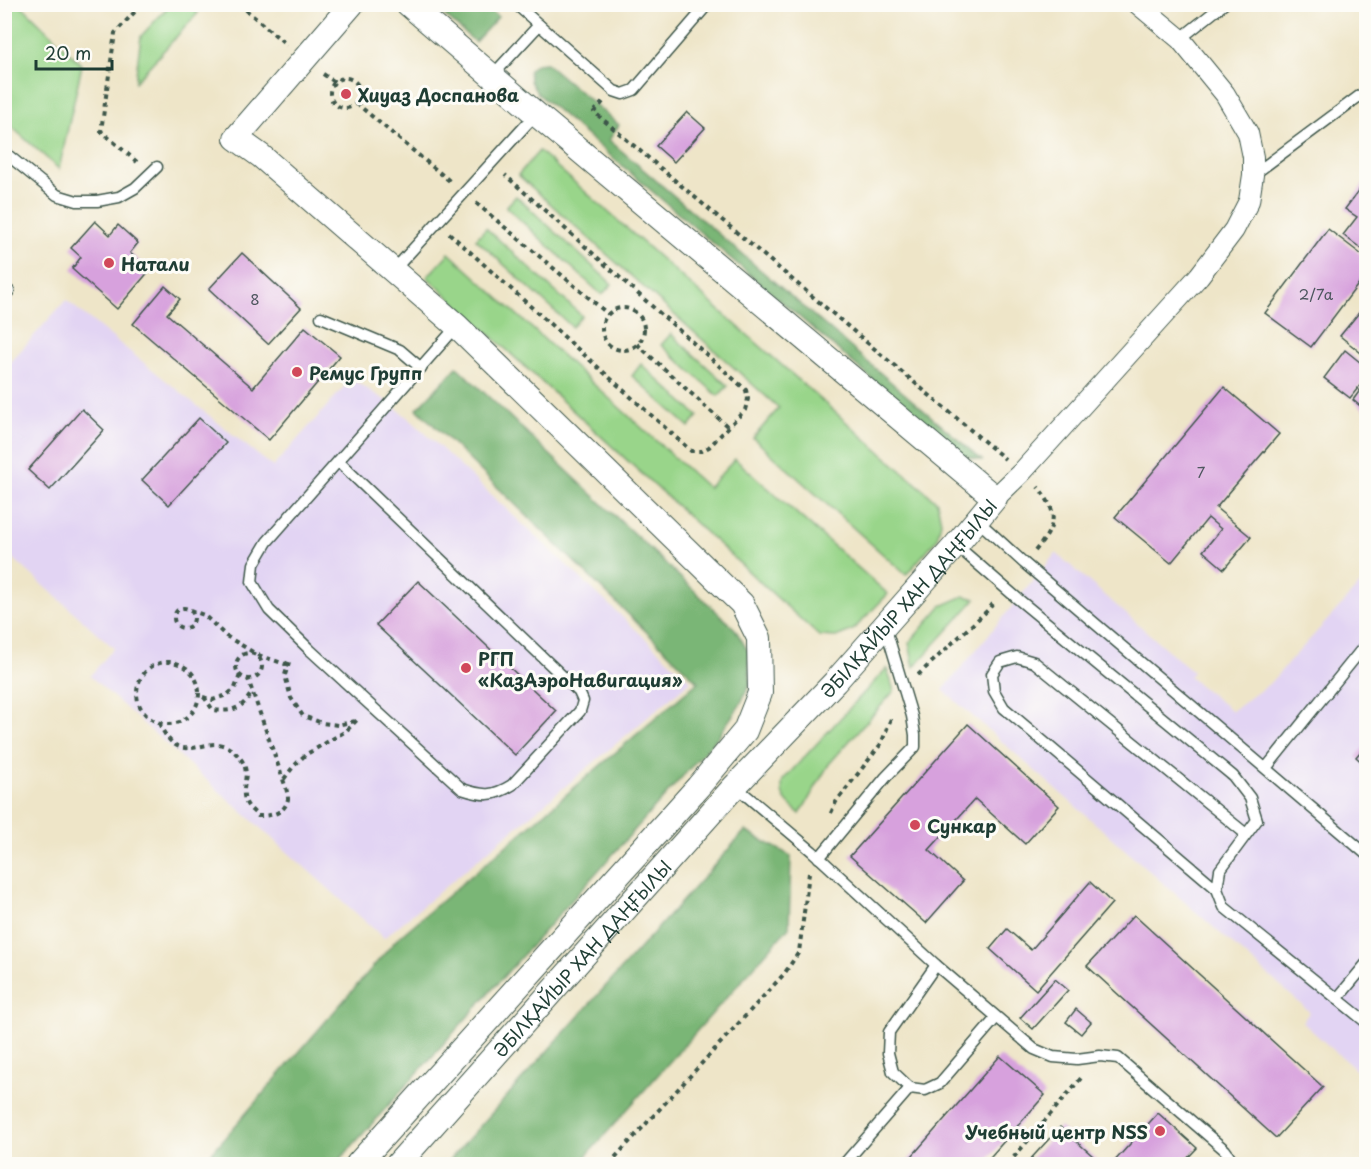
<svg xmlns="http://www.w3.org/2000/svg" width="1371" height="1169" font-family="'Playpen Sans',sans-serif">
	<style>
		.built { fill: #e2d4f3 }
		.green { fill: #99d58a; stroke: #5c895f; stroke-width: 1.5 }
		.forest { fill: #7ab676; stroke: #4c7a55; stroke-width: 1.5 }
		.building { fill: #d7a1dd }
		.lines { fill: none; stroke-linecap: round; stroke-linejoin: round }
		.service-casing { stroke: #3e564a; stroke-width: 13 }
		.minor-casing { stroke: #3e564a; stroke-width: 22 }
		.tertiary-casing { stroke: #3e564a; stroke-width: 26 }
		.path { stroke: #3e564a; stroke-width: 4; stroke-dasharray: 4.5 4.5; stroke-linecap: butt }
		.service { stroke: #fff; stroke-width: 10 }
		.minor { stroke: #fff; stroke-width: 20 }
		.tertiary { stroke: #fff; stroke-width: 24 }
		.poi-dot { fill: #d1495b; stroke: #fdfcf7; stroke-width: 2 }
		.labels { text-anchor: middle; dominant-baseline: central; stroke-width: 6; stroke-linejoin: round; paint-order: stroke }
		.number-label { font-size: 15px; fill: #4d565e }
		.poi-label { font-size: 18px; font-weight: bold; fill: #1f3d34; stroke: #fdfcf7; text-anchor: start }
		.street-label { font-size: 18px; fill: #1f3d34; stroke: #fdfcf7 }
	</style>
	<rect width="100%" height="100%" fill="#fdfcf7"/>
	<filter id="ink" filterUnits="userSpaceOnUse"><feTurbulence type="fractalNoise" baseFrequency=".0167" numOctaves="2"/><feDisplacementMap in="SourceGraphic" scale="12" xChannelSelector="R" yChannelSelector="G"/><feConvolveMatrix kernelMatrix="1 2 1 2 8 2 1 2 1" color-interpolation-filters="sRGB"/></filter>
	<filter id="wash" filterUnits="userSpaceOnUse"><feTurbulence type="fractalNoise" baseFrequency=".008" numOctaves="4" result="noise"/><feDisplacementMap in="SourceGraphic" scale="24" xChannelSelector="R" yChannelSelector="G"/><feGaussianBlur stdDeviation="1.35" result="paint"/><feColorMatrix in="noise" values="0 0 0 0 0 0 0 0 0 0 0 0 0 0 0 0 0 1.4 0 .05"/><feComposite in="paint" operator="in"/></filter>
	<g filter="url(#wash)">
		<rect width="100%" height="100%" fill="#eee5c8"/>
		<g class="built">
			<polygon points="66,300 273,467 351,379 390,403 413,422 691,681 384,938 90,676 114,648 5,551 5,368"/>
			<polygon points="1056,553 1193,672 1189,677 1232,711 1269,684 1366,578 1366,1079 1302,1022 1310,1012 943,690"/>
		</g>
		<g class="green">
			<polygon points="5,4 21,5 82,65 59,169 5,121"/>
			<polygon points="170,5 189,5 198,13 135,82 141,36"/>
			<polygon points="539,151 937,502 941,522 937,539 906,575 753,438 779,408 518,175"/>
			<polygon points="516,196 612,284 602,295 506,207"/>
			<polygon points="486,228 582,316 572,327 476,239"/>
			<polygon points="449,253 708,488 735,459 888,594 853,630 836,637 819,636 427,277"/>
			<polygon points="671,334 728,386 718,396 661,345"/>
			<polygon points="641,364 698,416 689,427 632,376"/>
			<polygon points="964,596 976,599 914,667 909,643 941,606"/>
			<path d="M887 668 894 691 829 764 800 814C787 802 779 799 783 780Z"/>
		</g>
		<g class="forest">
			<polygon points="433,5 485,5 498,17 475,42"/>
			<polygon points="546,63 619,125 609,140 983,461 961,455 537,93 530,81 529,70 536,64"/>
			<polygon points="457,367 735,629 748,651 750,683 740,705 716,739 336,1164 202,1164 397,939 698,682 417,409"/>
			<polygon points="745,831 791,856 789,927 579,1164 446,1164"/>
		</g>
		<g id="blocks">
			<g class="building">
				<polygon points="687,112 705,128 674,162 656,146"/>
				<polygon points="1366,181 1366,252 1343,235 1357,217 1345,209"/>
				<polygon points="95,221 110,235 118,225 138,243 130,253 150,270 117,309 72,269 81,257 71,248"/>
				<polygon points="1328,229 1366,258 1366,274 1311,347 1265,313"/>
				<polygon points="242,253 301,308 268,344 209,289"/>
				<polygon points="165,286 180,299 167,314 253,388 305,327 340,356 269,440 133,324"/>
				<polygon points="1366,304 1366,357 1340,336"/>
				<polygon points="1345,350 1366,367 1366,378 1350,398 1324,378"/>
				<polygon points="1366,382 1366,411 1353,400"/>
				<polygon points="1224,387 1279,434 1216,508 1251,537 1224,569 1203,551 1221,529 1208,518 1171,563 1115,517"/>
				<polygon points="82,409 104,430 50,490 28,470"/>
				<polygon points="199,418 226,443 169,505 142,480"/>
				<polygon points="418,581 556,711 515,755 376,625"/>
				<polygon points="968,724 1059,806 1025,844 975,799 929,850 963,881 926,923 850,856"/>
				<polygon points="1366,745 1366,766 1356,757"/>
				<polygon points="1090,882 1112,903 1036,990 990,949 1007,929 1031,950"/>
				<polygon points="1134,915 1323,1087 1276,1138 1087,966"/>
				<polygon points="1055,979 1068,990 1033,1029 1020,1018"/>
				<polygon points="1076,1009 1091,1022 1081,1034 1066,1022"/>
				<polygon points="1000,1056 1045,1095 984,1164 905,1164"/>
				<polygon points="1158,1113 1197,1148 1182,1164 1112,1164"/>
				<polygon points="1060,1127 1102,1164 1026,1164"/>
			</g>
		</g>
	</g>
	<g filter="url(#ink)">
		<use href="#blocks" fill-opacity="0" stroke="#3e564a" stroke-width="1.5"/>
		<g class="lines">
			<defs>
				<g id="service">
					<polyline points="522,4 519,7 614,91 623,94 634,90 708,4"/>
					<polyline points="1180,39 1224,4"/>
					<polyline points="492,76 539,25"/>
					<polyline points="4,152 57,195 77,201 97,201 119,197 135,188 157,167"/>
					<polyline points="1253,175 1366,91"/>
					<polyline points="393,271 536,114"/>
					<polyline points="4,296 9,291"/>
					<polyline points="321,317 400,350 421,368"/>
					<path d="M338 461 579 692 583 701 580 711 512 785C493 797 483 796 462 789L310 650 269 610 252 582 254 564 267 542 457 326"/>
					<polyline points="977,520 1024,563 1366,854"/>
					<polyline points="956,545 1018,599 1233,776 1250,798 1257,820 1220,870 1217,889 1224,907 1366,1022"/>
					<polyline points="1266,768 1366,644"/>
					<polyline points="735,786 812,851 936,965 1034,1049 1053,1057 1077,1059 1100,1056 1118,1058 1225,1150 1235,1164"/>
					<polyline points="819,858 886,777 915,747 915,735 912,716 885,626"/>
					<polyline points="1217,889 1004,708 994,691 992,674 1000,662 1017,657 1034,662 1246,834"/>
					<polyline points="1337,999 1366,964"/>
					<polyline points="910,1088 893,1072 888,1053 889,1032 936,965"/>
					<polyline points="844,1164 910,1088 925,1090 940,1083 996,1018"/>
				</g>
				<polyline id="minor" points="995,498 1021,473 1199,276 1234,230 1249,201 1253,175 1253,157 1248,133 1225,94 1180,39 1138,4"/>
				<g id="tertiary">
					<polyline points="352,4 236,138 261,156 457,326 742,604 759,638 760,693 745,731 698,787 358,1164"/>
					<path id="s1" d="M398 1164 735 786 835 682 956 545 995 498 536 114 408 4"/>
				</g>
			</defs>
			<use href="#service" class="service-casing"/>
			<use href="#minor" class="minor-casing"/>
			<use href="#tertiary" class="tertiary-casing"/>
			<g class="path">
				<polyline points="239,4 287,45"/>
				<polyline points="323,74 335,82"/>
				<circle cx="345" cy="93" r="15"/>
				<polyline points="603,102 594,112 1005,459"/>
				<polyline points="356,103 452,183"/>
				<polyline points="137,162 101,131 115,33 142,4"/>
				<polyline points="476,203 608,314"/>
				<polyline points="449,233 691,451 702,451 709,447 745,410 748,399 746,390 505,175"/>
				<polyline points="4,265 6,276"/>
				<circle cx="623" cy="329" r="21"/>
				<polyline points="637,344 728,427"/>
				<path d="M1035 551C1056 526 1060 514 1038 487"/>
				<circle cx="184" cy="618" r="10"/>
				<polyline points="190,610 204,615 226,636 253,652"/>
				<circle cx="249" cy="666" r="13"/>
				<polyline points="258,655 285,664 291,661"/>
				<polyline points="289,662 285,675 291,698 303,716 322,723 338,725 355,721"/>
				<circle cx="168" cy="693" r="31"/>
				<polyline points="918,675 989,609 995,601"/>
				<polyline points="203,697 213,700 227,695 235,688 240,675"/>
				<path d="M204 697 213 710C233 712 242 709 252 692"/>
				<path d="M159 723C182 774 207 728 233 751 259 772 235 787 248 806 250 809 255 813 258 816 270 816 285 814 288 799 288 795 287 792 286 788L248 679"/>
				<polyline points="284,779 293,767 305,755 346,731 358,719"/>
				<polyline points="831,813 836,802 881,744 892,716"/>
				<polyline points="609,1164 784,974 799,952 809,873"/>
				<polyline points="1008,1164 1082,1077"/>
			</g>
			<use href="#service" class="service"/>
			<use href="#minor" class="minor"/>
			<use href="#tertiary" class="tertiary"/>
		</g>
	</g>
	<g class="poi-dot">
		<circle cx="346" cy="94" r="6"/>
		<circle cx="109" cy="263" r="6"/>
		<circle cx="297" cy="372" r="6"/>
		<circle cx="466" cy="668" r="6"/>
		<circle cx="915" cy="825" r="6"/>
		<circle cx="1160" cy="1131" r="6"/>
	</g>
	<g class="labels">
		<g class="number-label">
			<text x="1316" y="293">2/7а</text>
			<text x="255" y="298">8</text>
			<text x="1201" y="471">7</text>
		</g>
		<g class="poi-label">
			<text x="358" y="94">Хиуаз Доспанова</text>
			<text x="121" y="263">Натали</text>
			<text x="309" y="372">Ремус Групп</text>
			<text x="478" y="658">РГП<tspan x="478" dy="21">«КазАэроНавигация»</tspan></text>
			<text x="927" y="825">Сункар</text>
			<text x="1148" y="1131" text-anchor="end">Учебный центр NSS</text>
		</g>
		<g class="street-label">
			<text stroke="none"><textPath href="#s1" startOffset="762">ӘБІЛҚАЙЫР ХАН ДАҢҒЫЛЫ</textPath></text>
			<text stroke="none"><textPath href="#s1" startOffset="276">ӘБІЛҚАЙЫР ХАН ДАҢҒЫЛЫ</textPath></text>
		</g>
	</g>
	<rect width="1371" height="1169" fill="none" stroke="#fdfcf7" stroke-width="24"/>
	<path d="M36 60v9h76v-9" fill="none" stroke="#1f3d34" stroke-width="3"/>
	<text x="45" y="60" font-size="18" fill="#1f3d34" stroke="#fdfcf7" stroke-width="4.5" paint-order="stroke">20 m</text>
</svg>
